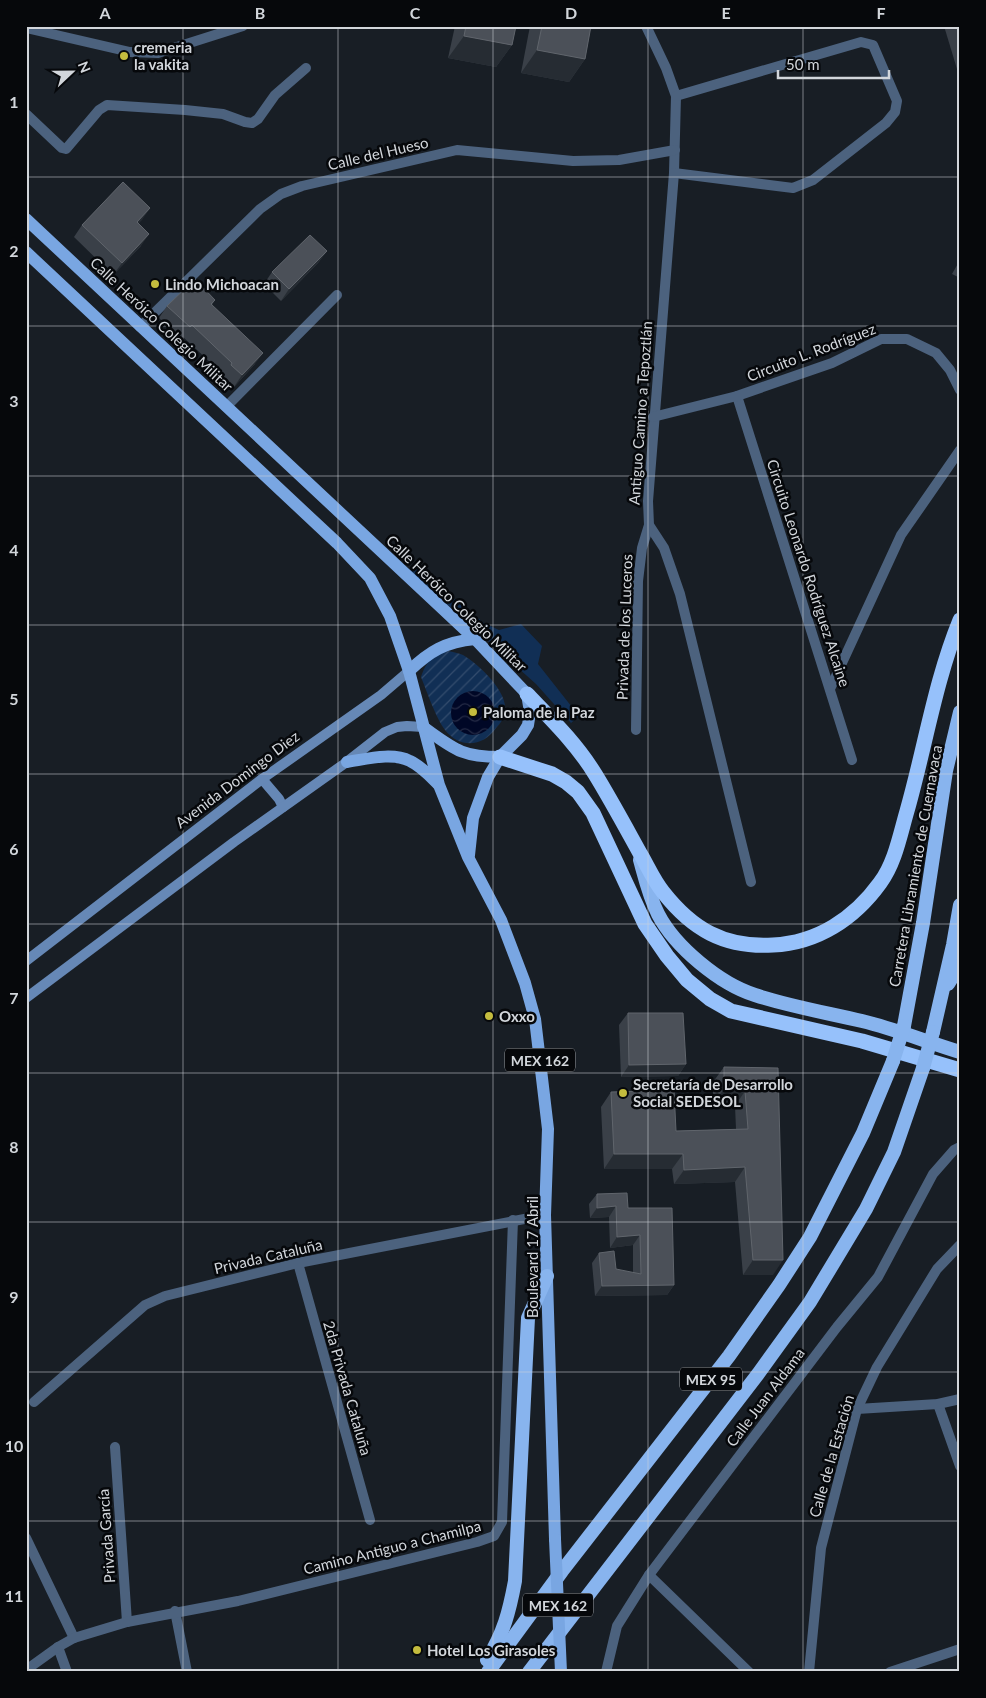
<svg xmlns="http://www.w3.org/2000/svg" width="986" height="1698" font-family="Lato,sans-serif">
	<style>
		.grass { fill: #112f55 }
		.garden { fill: url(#garden-furrows) }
		.water { fill: url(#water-waves) }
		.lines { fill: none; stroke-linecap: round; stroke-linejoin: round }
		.minor { stroke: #4c627e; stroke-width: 10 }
		.secondary { stroke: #6688b6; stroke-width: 10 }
		.primary { stroke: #79a6e2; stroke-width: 12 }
		.trunk { stroke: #88b4ee; stroke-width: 14 }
		.motorway { stroke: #96c1fb; stroke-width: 15 }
		.primary-bridge { stroke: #79a6e2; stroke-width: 12 }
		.trunk-bridge { stroke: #88b4ee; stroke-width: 14 }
		.wall { fill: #3a4048 }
		.shaded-wall { fill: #262c33 }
		.building { fill: #4b5058; stroke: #60656c }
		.grid { fill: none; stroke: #d2d6db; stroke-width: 1; stroke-opacity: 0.55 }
		.poi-dot { fill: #c4bc3e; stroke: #06080b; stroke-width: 2 }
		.labels { text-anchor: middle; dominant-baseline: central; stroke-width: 5; stroke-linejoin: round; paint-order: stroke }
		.shield { fill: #06080b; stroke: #95989d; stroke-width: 1 }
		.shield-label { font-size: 14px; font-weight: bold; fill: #d2d6db }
		.poi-label { font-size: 15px; font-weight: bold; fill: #d2d6db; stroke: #06080b; text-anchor: start }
		.street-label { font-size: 15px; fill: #d2d6db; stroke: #06080b }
		.neatline { fill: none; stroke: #d2d6db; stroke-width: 2 }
		.grid-label { font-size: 16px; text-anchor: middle; font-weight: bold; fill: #d2d6db }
	</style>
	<defs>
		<pattern id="garden-furrows" width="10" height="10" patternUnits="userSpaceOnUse" patternTransform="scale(1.25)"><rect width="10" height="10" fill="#112f55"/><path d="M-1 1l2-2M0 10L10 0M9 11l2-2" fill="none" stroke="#334c6d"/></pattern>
		<pattern id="water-waves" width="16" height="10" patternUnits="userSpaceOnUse" patternTransform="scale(1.25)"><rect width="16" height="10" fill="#000726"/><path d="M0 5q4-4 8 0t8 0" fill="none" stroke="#242a45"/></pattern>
	</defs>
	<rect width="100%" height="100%" fill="#181e25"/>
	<polygon class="grass" points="415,567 484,623 499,630 521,624 542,646 538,664 579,716 571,723 536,684 410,571"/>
	<path class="garden" d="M448 651C453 652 459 653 463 655 479 664 508 692 505 711 505 717 500 724 496 728 483 747 460 749 445 730 436 718 427 692 421 677 426 663 432 653 448 651Z"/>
	<circle class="water" cx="473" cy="713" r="22"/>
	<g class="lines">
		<g class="minor">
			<polyline points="646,26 666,68 676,96 674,173 648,501 649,525 664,548 680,594 751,882"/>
			<polyline points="26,28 130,52 158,53 243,26"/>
			<polyline points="26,114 62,148 66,149 99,110 107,105 185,110 223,114 245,122 252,123 258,119 275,95 306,68"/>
			<polyline points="674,173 793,188 813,180 886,123 895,112 897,101 873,45 861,42 676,96"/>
			<polyline points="140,327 260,209 281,194 302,186 457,150 573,161 619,160 675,150"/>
			<polyline points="737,396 852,760"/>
			<polyline points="226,407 337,295"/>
			<polyline points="653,417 737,396 832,363 881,339 907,339 936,353 950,370 960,390"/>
			<polyline points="830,689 901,535 960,450"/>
			<polyline points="636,730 638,581 642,548 649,525"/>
			<polyline points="298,1263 370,1520"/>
			<polyline points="34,1402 145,1305 165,1296 298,1263 545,1215"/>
			<polyline points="938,1404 960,1466"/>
			<polyline points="857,1409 938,1404 960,1399"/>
			<polyline points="115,1447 127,1622"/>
			<polyline points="26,1538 74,1638"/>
			<polyline points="649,1575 749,1672"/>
			<polyline points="175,1611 187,1672"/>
			<polyline points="58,1647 67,1672"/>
			<polyline points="26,1670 58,1647 74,1638 127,1622 238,1601 477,1542 494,1536 502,1522 513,1220"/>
			<polyline points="606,1672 617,1626 649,1575 837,1327 878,1277 933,1174 954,1150 960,1147"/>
			<polyline points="809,1672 821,1548 857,1409 877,1367 937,1269 960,1245"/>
			<polyline points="890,1672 960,1649"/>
		</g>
		<g class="secondary">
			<polyline points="262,779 279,799 283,807"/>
			<polyline points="26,961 262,779 381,695 409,671"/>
			<polyline points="26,998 234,842 344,764 385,732 397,727 407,726 423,727"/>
		</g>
		<g class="primary">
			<polyline points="26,219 475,639 527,694 530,712 528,725 522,735 500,757 488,777 473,818 469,855"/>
			<polyline points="26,252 337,543 370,578 390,616 409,671 439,785 468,857 501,920 525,983 535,1019 548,1129 545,1215 555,1539"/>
			<path d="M409 671C430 651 445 642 475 639"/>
			<path d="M423 727C454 749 461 757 500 757"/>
			<path d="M347 762C367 759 392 752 410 761 421 766 430 776 438 784"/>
		</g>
		<g class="trunk">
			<path d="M640 860C645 878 649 896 658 914 675 947 720 984 755 995 788 1006 828 1013 862 1021 895 1029 927 1042 960 1052"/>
			<polyline points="948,984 960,965"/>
			<polyline points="904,1026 923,923 946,771 960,712"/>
			<polyline points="933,1032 953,945 960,905"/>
			<path d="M487 1660C504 1632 509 1613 515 1581L528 1318 547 1276"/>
			<polyline points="488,1672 562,1571 729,1356 779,1285 810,1237 863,1133 893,1061"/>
			<polyline points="529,1672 758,1374 810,1302 866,1209 894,1152 923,1068"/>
		</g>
		<g class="motorway">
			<path d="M527 694C551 719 576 743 595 774 611 800 626 828 641 855 648 867 654 881 663 892 692 929 724 948 773 945 817 943 854 919 880 883 895 863 900 835 907 811 925 748 935 681 960 620"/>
			<polyline points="500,757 552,774 566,782 578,792 593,813 645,924 667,956 687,980 710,999 731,1011 862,1041 960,1070"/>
		</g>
		<polyline class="primary-bridge" points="555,1539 561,1672"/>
		<g class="trunk-bridge">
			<polyline points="893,1061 904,1026"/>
			<polyline points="923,1068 933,1032"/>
		</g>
	</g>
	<g class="wall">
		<polygon points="455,26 516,26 512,45 496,67 448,58"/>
		<polygon points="530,26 591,26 585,59 569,82 521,73"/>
		<polygon points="944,26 960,26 960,79"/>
		<polygon points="150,208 138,224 141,246 113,275 74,237 82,225"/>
		<polygon points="327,251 318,263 281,301 264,284 272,272"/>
		<polygon points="960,260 960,278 952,274"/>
		<polygon points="215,300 212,305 255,364 234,387 223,376 224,375 183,337 182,339 159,318 167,306"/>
		<polygon points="628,1013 686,1064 678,1076 621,1077 619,1025"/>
		<polygon points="724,1067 778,1068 773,1275 743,1275 735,1182 674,1184 672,1169 604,1169 601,1107 611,1092 676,1131 736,1129 735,1106 713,1104 713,1082"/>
		<polygon points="597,1194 628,1208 674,1285 667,1295 595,1296 592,1263 599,1253 616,1269 633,1273 633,1245 610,1248 609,1217 590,1218 589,1204"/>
	</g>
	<g class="shaded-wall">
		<polygon points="464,36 512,45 496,67 448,58"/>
		<polygon points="537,50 585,59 569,82 521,73"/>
		<polygon points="150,208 142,220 128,234 137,222"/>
		<polygon points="149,234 141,246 113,275 122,263"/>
		<polygon points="327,251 318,263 281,301 289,289"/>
		<polygon points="263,353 255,364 234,387 242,375"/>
		<polygon points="686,1064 678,1076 621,1077 629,1065"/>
		<polygon points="724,1089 745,1091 735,1106 713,1104"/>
		<polygon points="614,1154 683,1154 672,1169 604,1169"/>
		<polygon points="745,1167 735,1182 674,1184 684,1170"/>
		<polygon points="616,1206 609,1217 590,1218 597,1208"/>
		<polygon points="640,1235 633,1245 610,1248 617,1237"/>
		<polygon points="753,1260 783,1260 773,1275 743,1275"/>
		<polygon points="674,1285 667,1295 595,1296 602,1286"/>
	</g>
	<g class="building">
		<polygon points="466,26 516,26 512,45 464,36"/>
		<polygon points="542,26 591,26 585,59 537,50"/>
		<polygon points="123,182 150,208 137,222 149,234 122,263 82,225"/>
		<polygon points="310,235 327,251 289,289 272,272"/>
		<polygon points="195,279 215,300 211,304 263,353 242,375 231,365 232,363 192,325 190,327 167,306"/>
		<polygon points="628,1013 683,1013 686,1064 629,1065"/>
		<polygon points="724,1067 778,1068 783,1260 753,1260 745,1167 684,1170 683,1154 614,1154 611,1092 674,1090 676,1131 748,1129 745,1091 724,1089"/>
		<polygon points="627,1193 628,1208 672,1208 674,1285 602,1286 599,1253 614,1251 616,1269 641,1274 640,1235 617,1237 616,1206 597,1208 597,1194"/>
	</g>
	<path class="grid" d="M183 26V1672M338 26V1672M493 26V1672M648 26V1672M803 26V1672M26 177H960M26 326H960M26 476H960M26 625H960M26 774H960M26 924H960M26 1073H960M26 1222H960M26 1372H960M26 1521H960"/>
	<g class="poi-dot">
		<circle cx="124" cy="56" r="5"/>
		<circle cx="155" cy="284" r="5"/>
		<circle cx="473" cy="712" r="5"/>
		<circle cx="489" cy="1016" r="5"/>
		<circle cx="623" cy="1093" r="5"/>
		<circle cx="417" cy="1650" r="5"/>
	</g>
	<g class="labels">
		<g class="shield">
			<rect x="505" y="1048.5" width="70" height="23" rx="4"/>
			<rect x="680" y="1367.5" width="62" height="23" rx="4"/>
			<rect x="523" y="1593.5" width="70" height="23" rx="4"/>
		</g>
		<g class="shield-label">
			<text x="540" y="1060">MEX 162</text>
			<text x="711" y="1379">MEX 95</text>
			<text x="558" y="1605">MEX 162</text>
		</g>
		<g class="poi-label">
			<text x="134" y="47">cremeria<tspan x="134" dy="17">la vakita</tspan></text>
			<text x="165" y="284">Lindo Michoacan</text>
			<text x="483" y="712">Paloma de la Paz</text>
			<text x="499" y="1016">Oxxo</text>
			<text x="633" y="1084">Secretaría de Desarrollo<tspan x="633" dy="17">Social SEDESOL</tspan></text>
			<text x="427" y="1650">Hotel Los Girasoles</text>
		</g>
		<g class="street-label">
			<text transform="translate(378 153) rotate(-13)">Calle del Hueso</text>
			<text transform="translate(162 324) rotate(43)">Calle Heróico Colegio Militar</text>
			<text transform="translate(811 352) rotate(-21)">Circuito L. Rodríguez</text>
			<text transform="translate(640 413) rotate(-86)">Antiguo Camino a Tepoztlán</text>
			<text transform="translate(809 573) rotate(72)">Circuito Leonardo Rodríguez Alcaine</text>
			<text transform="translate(457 603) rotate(44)">Calle Heróico Colegio Militar</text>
			<text transform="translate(624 627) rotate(-88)">Privada de los Luceros</text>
			<text transform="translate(237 779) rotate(-37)">Avenida Domingo Diez</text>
			<text transform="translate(915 866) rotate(-80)">Carretera Libramiento de Cuernavaca</text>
			<text transform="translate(268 1256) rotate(-13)">Privada Cataluña</text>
			<text transform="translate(532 1257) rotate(-90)">Boulevard 17 Abril</text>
			<text transform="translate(348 1388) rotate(74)">2da Privada Cataluña</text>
			<text transform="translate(765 1397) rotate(-53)">Calle Juan Aldama</text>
			<text transform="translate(831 1456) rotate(-74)">Calle de la Estación</text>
			<text transform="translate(106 1536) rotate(-94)">Privada García</text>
			<text transform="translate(392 1547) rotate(-14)">Camino Antiguo a Chamilpa</text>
		</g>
	</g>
	<rect width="986" height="1698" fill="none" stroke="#06080b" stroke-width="55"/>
	<g transform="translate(72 72) rotate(68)" stroke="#06080b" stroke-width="4" paint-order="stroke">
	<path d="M0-4L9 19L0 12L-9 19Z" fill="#d2d6db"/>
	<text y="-8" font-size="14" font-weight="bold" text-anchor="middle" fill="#d2d6db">N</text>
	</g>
	<path d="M778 70v8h111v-8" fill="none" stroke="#d2d6db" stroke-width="2.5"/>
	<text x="786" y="70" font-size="15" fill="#d2d6db" stroke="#06080b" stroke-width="4" paint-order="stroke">50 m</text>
	<rect x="28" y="28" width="930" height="1642" class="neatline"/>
	<g class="grid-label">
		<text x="105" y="19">A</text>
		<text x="260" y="19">B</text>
		<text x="415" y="19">C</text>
		<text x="571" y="19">D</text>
		<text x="726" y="19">E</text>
		<text x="881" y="19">F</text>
		<text x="14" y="108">1</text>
		<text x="14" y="257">2</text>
		<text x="14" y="407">3</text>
		<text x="14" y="556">4</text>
		<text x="14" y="705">5</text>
		<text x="14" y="855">6</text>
		<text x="14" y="1004">7</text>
		<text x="14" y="1153">8</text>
		<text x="14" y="1303">9</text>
		<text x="14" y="1452">10</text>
		<text x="14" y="1602">11</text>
	</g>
</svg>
